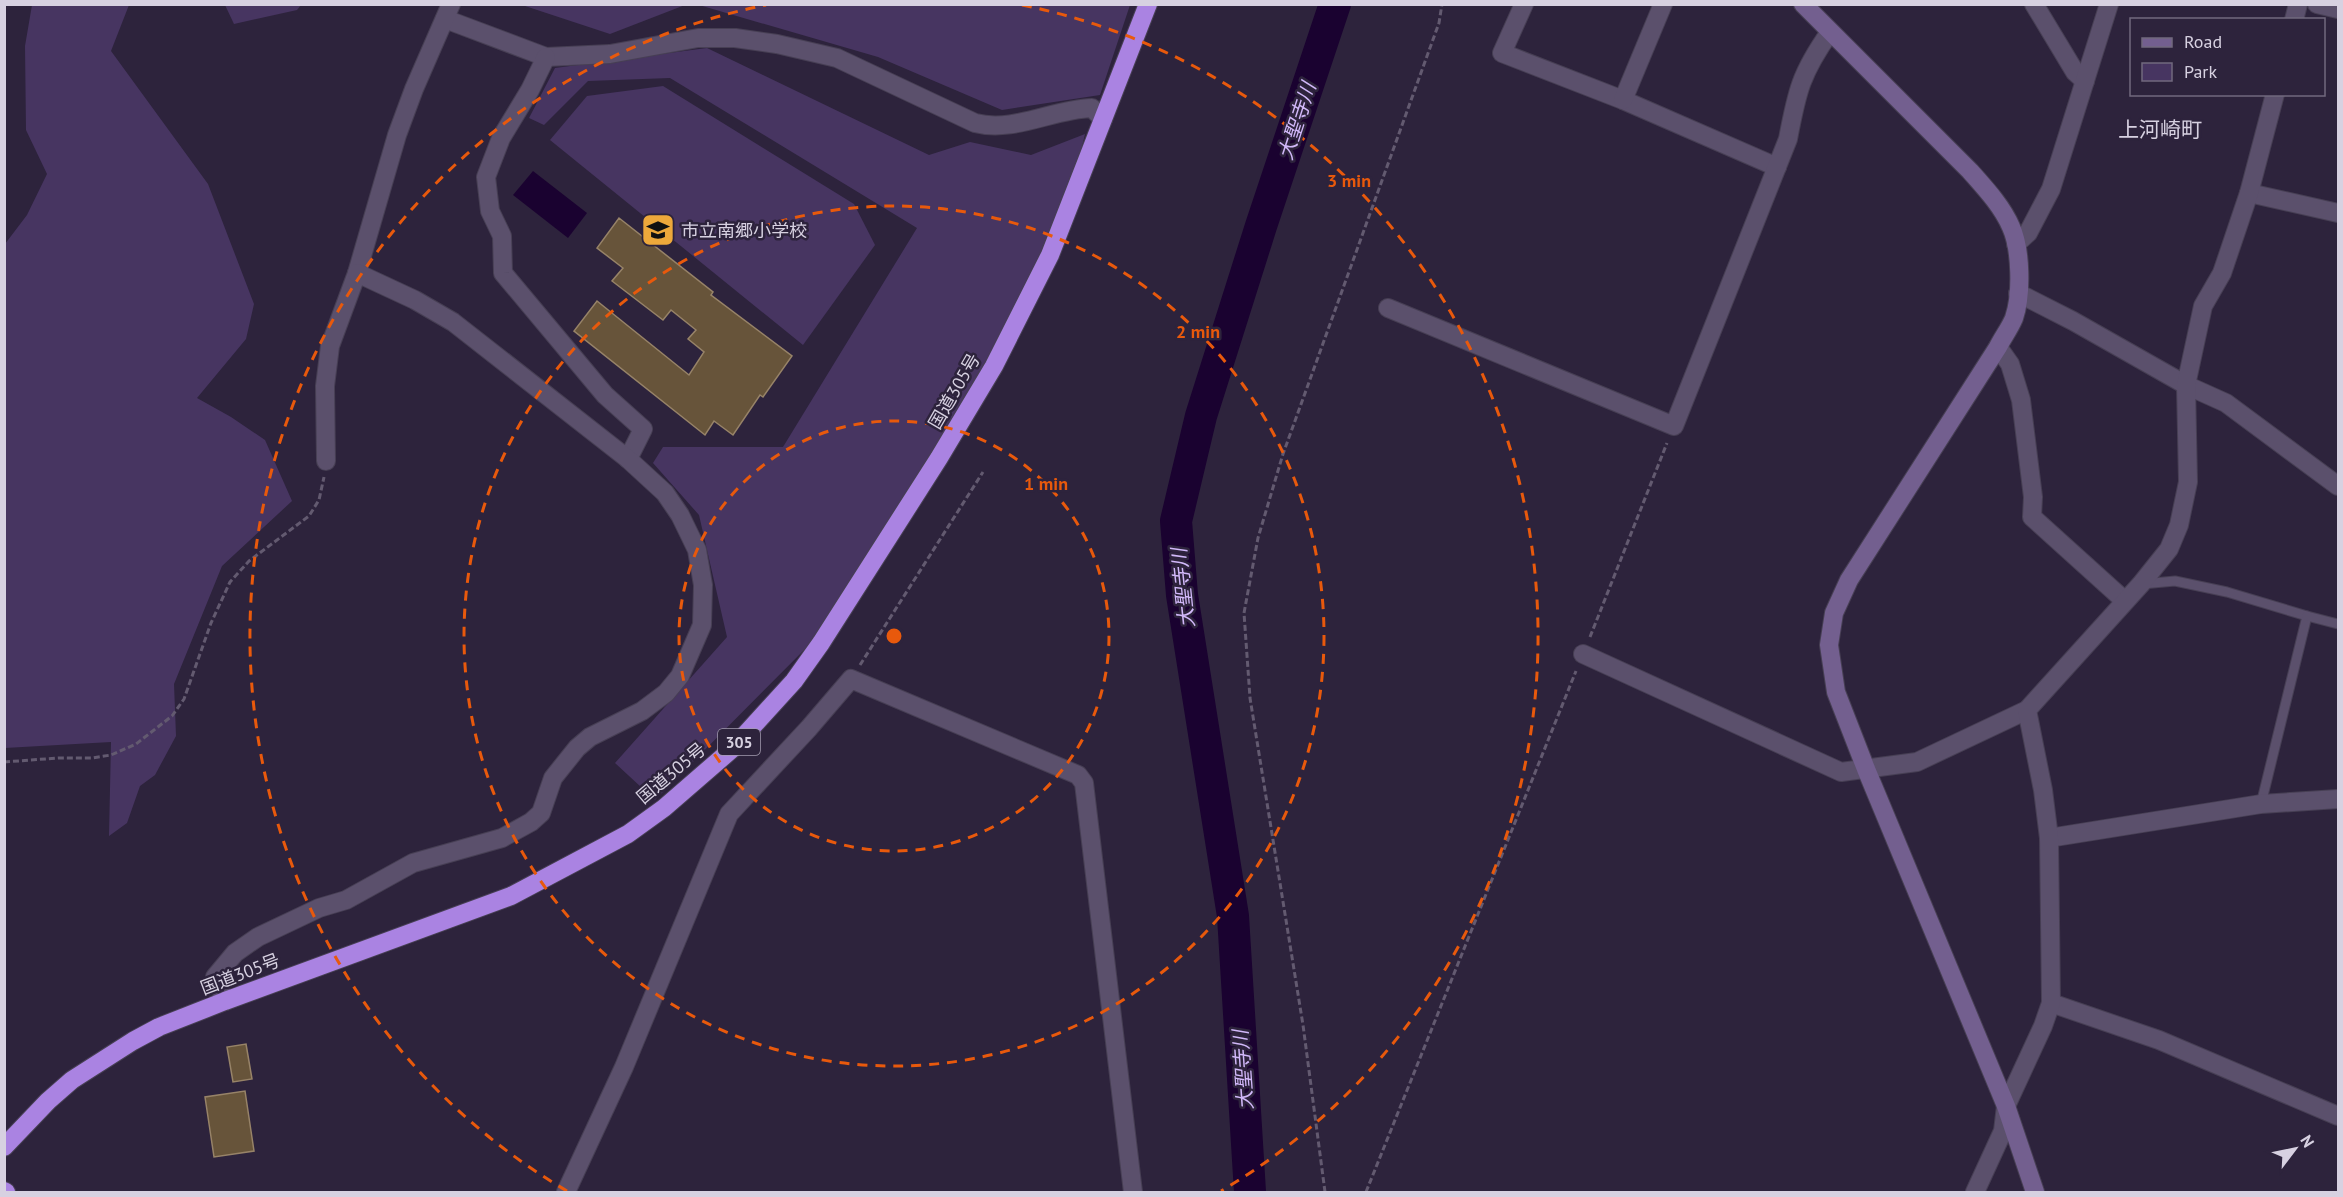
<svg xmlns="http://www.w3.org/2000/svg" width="2343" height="1197" font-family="'PT Sans','Noto Sans JP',sans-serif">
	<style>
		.green { fill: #473561 }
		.water { fill: #1a0230 }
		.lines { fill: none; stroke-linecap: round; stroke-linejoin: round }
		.river { stroke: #1a0230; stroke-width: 32 }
		.building { fill: #67543a; stroke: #978368; stroke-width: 1.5 }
		.lane-casing { stroke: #473f54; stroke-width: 11 }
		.street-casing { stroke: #473f54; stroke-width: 20 }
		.secondary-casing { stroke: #473f54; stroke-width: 20 }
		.highway-casing { stroke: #473f54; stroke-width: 20 }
		.path { stroke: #635a70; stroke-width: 3; stroke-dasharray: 6 3; stroke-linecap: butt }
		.lane { stroke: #5b506c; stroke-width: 9 }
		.street { stroke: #5b506c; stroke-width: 18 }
		.secondary { stroke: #735f8f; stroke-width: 18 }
		.highway { stroke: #aa83e2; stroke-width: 18 }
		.ring { fill: none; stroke: #e8590c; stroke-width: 3; stroke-dasharray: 10 8 }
		.labels { text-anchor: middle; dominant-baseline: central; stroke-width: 5; stroke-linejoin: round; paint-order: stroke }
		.shield { fill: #2d233c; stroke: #a49db0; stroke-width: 1.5 }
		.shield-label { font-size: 16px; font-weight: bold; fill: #d7d1e1 }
		.poi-label { font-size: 18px; fill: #d7d1e1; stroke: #2d233c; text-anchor: start }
		.street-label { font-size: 18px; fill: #d7d1e1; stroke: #2d233c }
		.water-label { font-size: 20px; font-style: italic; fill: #d1b8f9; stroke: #2d233c }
		.quarter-label { font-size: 21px; fill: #d7d1e1; stroke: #2d233c }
		.centre { fill: #e8590c; stroke: #2d233c; stroke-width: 3 }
		.ring-label { font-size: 18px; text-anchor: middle; font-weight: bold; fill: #e8590c; stroke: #2d233c; stroke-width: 5; stroke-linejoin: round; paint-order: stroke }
	</style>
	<rect width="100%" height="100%" fill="#2d233c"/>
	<g class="green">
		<polygon points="32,5 129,5 111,51 208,184 254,304 246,339 197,398 231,417 265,440 292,501 222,566 174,684 176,736 155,775 140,786 127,823 109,836 111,742 5,748 5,244 27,215 47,174 26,130 25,46"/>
		<polygon points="225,5 301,5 297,10 234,24"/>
		<polygon points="522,5 685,5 610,34"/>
		<polygon points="699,5 1130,4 1130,5 1100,95 1002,110 878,57"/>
		<polygon points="707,48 929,155 970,142 1031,155 1085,134 1071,194 999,349 819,635 655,800 615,763 727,637 699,515 653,463 663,447 783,447 917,228 670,78 588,81 544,125 529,118 555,68"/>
		<polygon points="663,86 854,204 875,245 803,345 550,140 587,96"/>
	</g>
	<polygon class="water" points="533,171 587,213 568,238 513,195"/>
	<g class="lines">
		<polyline class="river" points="1250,1192 1233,916 1182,595 1176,521 1201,416 1261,226 1335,4"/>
	</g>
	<g class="building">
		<polygon points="619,218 713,292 711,295 792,356 763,397 760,395 733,435 714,421 705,435 574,331 597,301 689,375 704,352 688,339 696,330 671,310 663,320 612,281 623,268 597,248"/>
		<polygon points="246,1044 252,1079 233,1082 227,1047"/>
		<polygon points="245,1091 254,1151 214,1157 205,1097"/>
	</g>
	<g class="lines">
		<defs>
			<g id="lane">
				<polyline points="2142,584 2175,581 2227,592 2307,616 2261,804"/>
				<polyline points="2307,616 2338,624"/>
			</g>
			<g id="street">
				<polyline points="1524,4 1502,53 1623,100 1777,167"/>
				<polyline points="2034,4 2075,72 2085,81"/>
				<polyline points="2317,4 2338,9"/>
				<path d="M445 19 546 57 610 54 698 38H735L777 44 837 58 975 123C1014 133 1053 109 1092 108L1103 119"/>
				<polyline points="2294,20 2298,4"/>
				<polyline points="546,57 530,90 501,138 486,177 490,211 502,236 503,273 605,395 643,429 628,459"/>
				<polyline points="1623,100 1663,4"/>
				<polyline points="2249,193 2338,213"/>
				<polyline points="2016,244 2028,233 2051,189 2109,4"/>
				<polyline points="2018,293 2073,321 2186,385 2226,403 2338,486"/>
				<path d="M1388 308 1674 426 1788 139C1797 91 1801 73 1830 32"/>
				<polyline points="1998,347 2010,364 2021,400 2033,497 2032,517 2125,601"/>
				<polyline points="326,461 325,386 330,346 357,273 397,135 414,89 451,4"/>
				<polyline points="1583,654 1841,772 1917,762 2027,710"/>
				<polyline points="2049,838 2261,804 2338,799"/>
				<polyline points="225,1001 215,977 235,953 258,937 319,908 346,900 413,863 502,838 531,822 541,813 553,778 577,748 590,737 642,711 666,693 680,676 702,625 703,585 697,550 680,515 665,493 628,459 453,322 415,300 357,273"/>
				<polyline points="2051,1003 2159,1040 2338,1116"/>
				<polyline points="566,1192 624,1067 729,814 809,728 851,679 1078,775 1084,783 1133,1192"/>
				<polyline points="1975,1192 2003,1131 2006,1106 2043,1026 2051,1003 2049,838 2043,790 2027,710 2141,584 2169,549 2179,525 2188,482 2186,385 2203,306 2222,273 2249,193 2275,94"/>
			</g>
			<path id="secondary" d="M1803 4 1970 171C1985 188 2002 206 2011 227 2021 249 2022 295 2014 318 2010 328 2003 337 1998 347L1849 580 1834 613 1829 645 1836 692 1866 769 2006 1106 2035 1192"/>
			<g id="highway">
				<polyline points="4,1147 48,1101 72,1080 133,1041 159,1027 225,1001 511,896 628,834 664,808 732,749 794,681 821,643 939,458 994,366 1050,255 1148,4"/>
				<polyline points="4,1191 6,1192"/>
			</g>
		</defs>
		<use href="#lane" class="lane-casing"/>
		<use href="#street" class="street-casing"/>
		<use href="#secondary" class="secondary-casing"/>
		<use href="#highway" class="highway-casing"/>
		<g class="path">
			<polyline points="1590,637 1667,443"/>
			<polyline points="860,665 983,472"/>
			<polyline points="4,762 58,758 92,758 111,755 136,744 172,716 184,699 211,623 230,582 249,561 309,516 319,500 324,477"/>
			<polyline points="1325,1192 1303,1025 1250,698 1244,613 1258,538 1283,454 1439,23 1442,4"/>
			<polyline points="1366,1192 1576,671"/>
		</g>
		<use href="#lane" class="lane"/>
		<use href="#street" class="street"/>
		<use href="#secondary" class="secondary"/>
		<use href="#highway" class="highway"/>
	</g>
	<g class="ring">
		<circle cx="894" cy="636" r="215"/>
		<circle cx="894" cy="636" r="430"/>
		<path d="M567 1191A644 644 0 0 1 766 5M1022 5A644 644 0 0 1 1221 1191"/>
	</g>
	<defs>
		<symbol id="school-square" viewBox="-11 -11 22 22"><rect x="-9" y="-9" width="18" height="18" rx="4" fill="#eda83b" stroke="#2d233c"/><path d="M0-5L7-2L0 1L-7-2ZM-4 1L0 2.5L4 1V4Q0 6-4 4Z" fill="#111"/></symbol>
	</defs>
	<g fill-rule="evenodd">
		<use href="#school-square" x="639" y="211" width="38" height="38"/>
	</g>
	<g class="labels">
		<rect class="shield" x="718" y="729" width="42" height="26" rx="4.5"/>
		<g class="shield-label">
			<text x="739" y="742">305</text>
		</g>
		<g class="poi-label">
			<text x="681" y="230">市立南郷小学校</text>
		</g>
		<g class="street-label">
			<text transform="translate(954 391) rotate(-60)">国道305号</text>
			<text transform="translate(671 773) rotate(-40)">国道305号</text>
			<text transform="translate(240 974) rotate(-21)">国道305号</text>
		</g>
		<g class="water-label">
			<text transform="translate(1297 121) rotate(-72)">大聖寺川</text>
			<text transform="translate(1183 588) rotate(-96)">大聖寺川</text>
			<text transform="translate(1243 1070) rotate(-94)">大聖寺川</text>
		</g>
		<g class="quarter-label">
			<text x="2160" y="129">上河崎町</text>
		</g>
	</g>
	<circle cx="894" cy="636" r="9" class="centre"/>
	<g class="ring-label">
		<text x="1349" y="187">3 min</text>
		<text x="1198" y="338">2 min</text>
		<text x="1046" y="490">1 min</text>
	</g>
	<rect width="2343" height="1197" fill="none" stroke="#d7d1e1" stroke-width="12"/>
	<rect x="2130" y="18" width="195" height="78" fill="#2d233c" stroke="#71697e" stroke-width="1.5"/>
	<rect x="2142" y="38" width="30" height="9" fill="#735f8f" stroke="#71697e" stroke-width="1.5"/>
	<text x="2184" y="48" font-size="18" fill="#d7d1e1">Road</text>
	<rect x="2142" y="63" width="30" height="18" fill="#473561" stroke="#71697e" stroke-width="1.5"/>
	<text x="2184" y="78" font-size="18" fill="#d7d1e1">Park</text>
	<g transform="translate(2295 1149) rotate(58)" stroke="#2d233c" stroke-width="4.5" paint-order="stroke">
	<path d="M0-4.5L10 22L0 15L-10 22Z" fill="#d7d1e1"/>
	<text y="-9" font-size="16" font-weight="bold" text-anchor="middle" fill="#d7d1e1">N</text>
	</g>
</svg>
